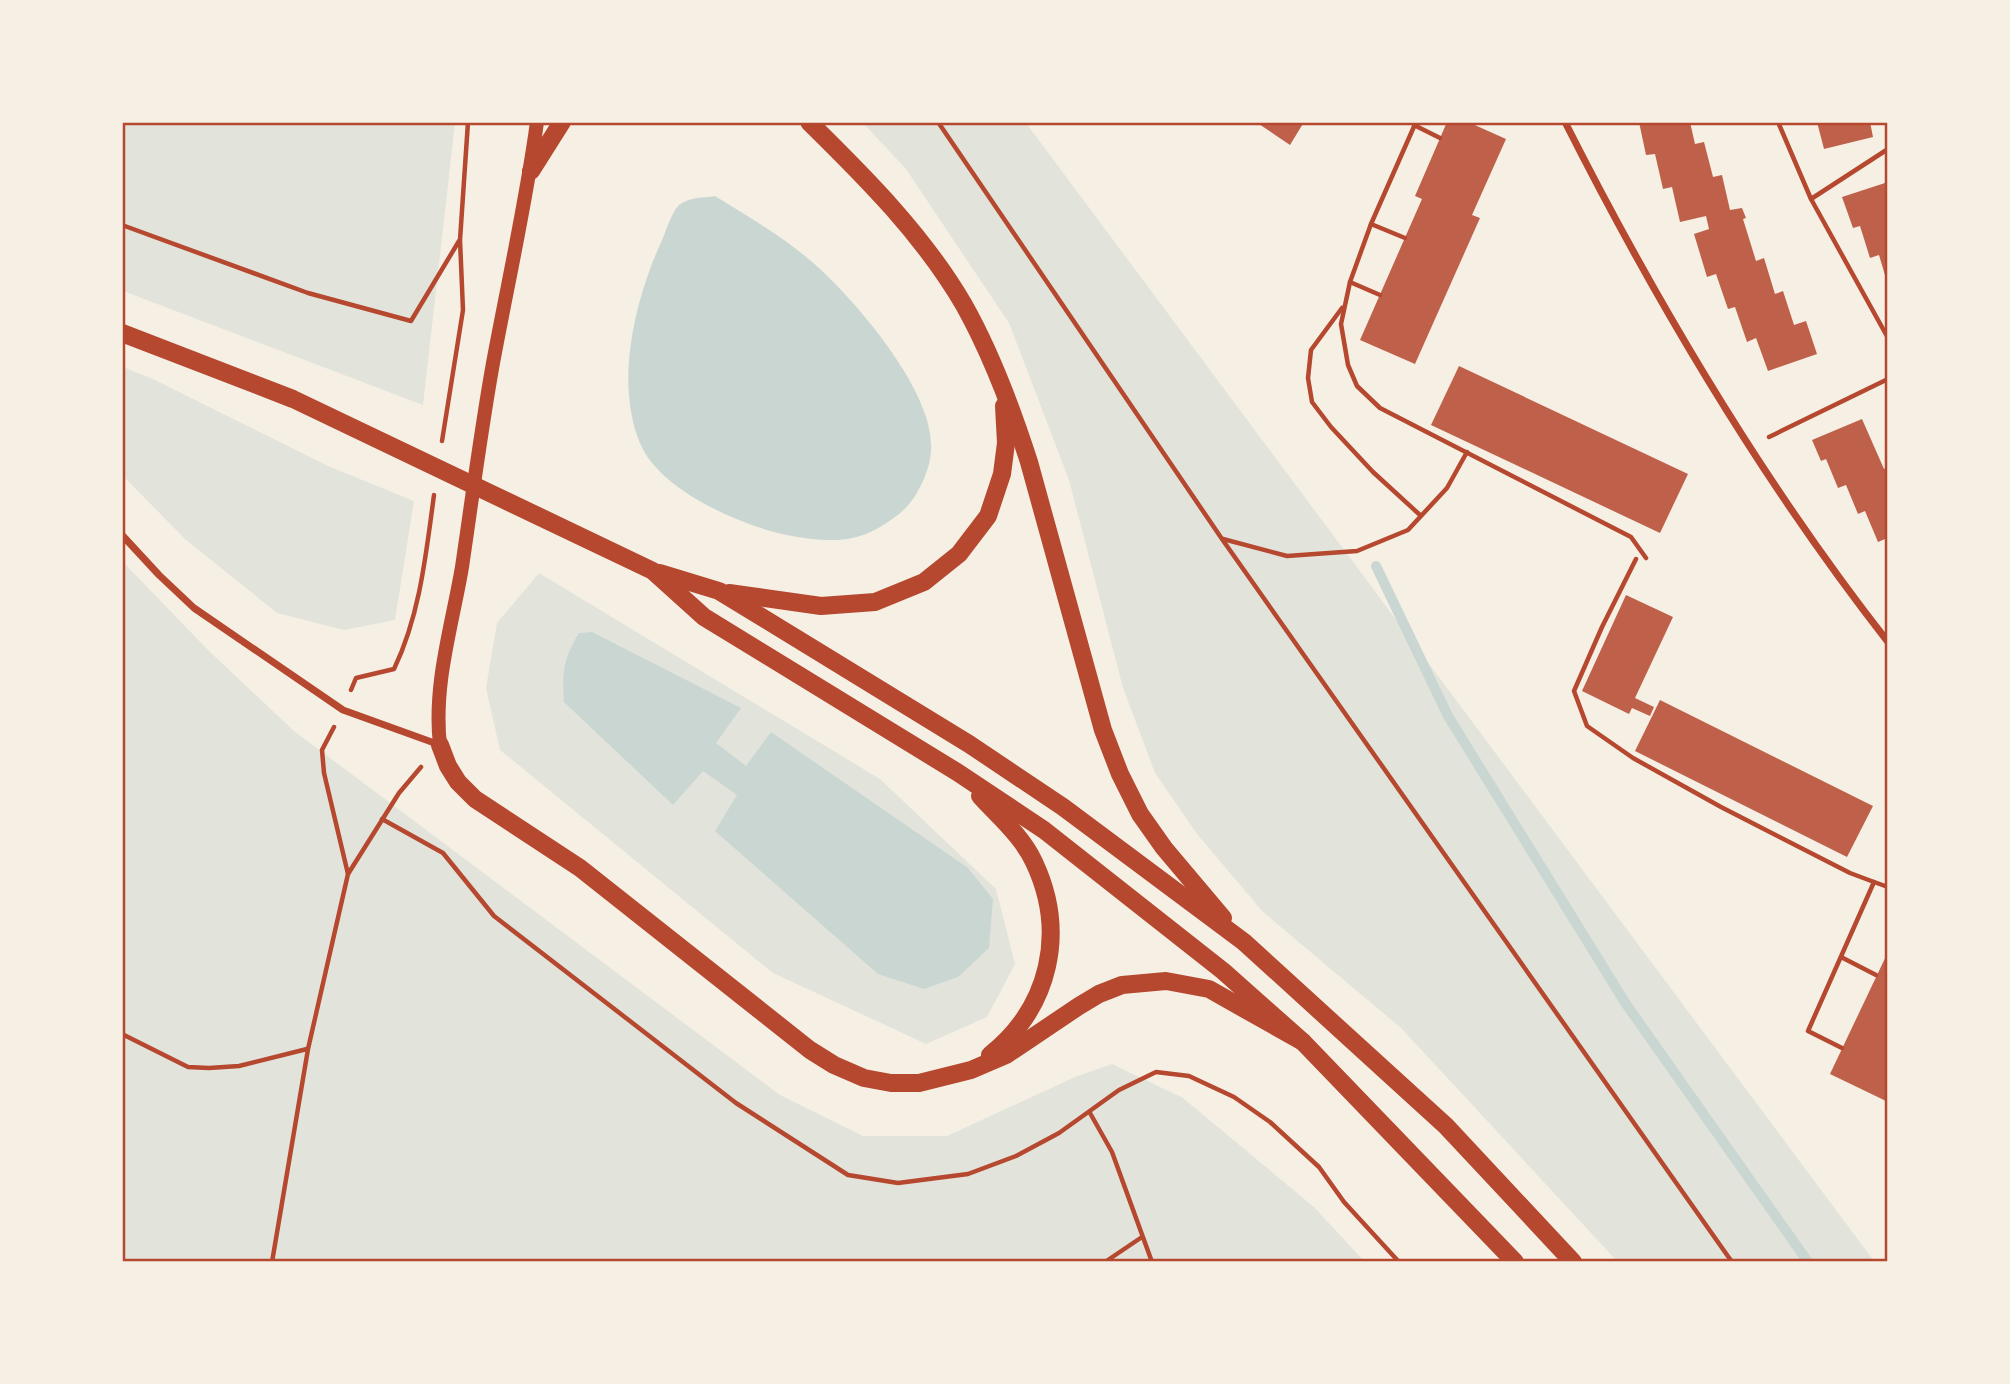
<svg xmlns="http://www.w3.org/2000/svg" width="2010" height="1384" font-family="'Public Sans',sans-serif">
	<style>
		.green { fill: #e2e4dc }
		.water { fill: #c9d6d2 }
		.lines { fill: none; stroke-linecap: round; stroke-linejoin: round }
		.stream { stroke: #c9d6d2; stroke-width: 10 }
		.building { fill: #bf614a }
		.path { stroke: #b5482f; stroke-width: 4.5 }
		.minor { stroke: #b5482f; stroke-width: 7 }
		.secondary { stroke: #b5482f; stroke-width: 14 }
		.primary { stroke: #b5482f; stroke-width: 18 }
		.neatline { fill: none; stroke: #b5482f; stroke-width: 2.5 }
	</style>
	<rect width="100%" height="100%" fill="#f6efe4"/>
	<g class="green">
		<polygon points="122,123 455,123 423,405 123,291"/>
		<polygon points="863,123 1026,123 1874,1261 1617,1261 1401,1028 1263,912 1197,834 1155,773 1123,688 1069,480 1009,323 906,169"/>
		<polygon points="123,367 153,379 328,466 414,501 395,620 344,630 277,613 185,539 123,476"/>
		<polygon points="122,561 208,650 294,731 780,1095 863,1136 947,1136 1075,1077 1112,1064 1183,1098 1314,1207 1364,1261 123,1261"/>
		<polygon points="539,573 880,779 996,889 1015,964 987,1017 926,1044 773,973 500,750 486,688 497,623"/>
	</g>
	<g class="water">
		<path d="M715 196C747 216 782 236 811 261 853 297 931 388 931 444 932 458 927 473 921 485 916 496 909 506 899 514 886 524 869 535 852 538 833 543 797 538 778 533 734 522 658 488 640 443 614 381 636 296 663 238 667 228 672 212 679 205 689 197 703 198 715 196Z"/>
		<path d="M592 632 741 708 716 743 746 766 771 732 968 868 993 899 989 948 958 977 924 989 878 974 715 831 737 795 703 771 673 805 564 702C562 673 563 659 579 633Z"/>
	</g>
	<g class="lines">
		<polyline class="stream" points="1376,566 1448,716 1626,1004 1808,1262"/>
	</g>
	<g class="building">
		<polygon points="1256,122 1304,122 1290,145"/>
		<polygon points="1447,122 1468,122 1506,139 1472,215 1480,218 1415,364 1360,340 1422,199 1415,196"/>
		<polygon points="1639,122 1690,122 1695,144 1704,142 1713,177 1722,175 1730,210 1742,208 1746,218 1743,219 1756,261 1764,258 1775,294 1783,291 1794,325 1806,321 1817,354 1768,371 1756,338 1747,342 1735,307 1728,309 1716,274 1707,277 1694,234 1709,229 1706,216 1680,222 1672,187 1663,189 1655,154 1646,155"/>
		<polygon points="1817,122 1870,122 1873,137 1824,149"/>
		<polygon points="1888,182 1888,282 1887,282 1879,255 1870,258 1860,226 1853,228 1842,197"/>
		<polygon points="1459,366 1688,474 1660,533 1431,425"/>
		<polygon points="1862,419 1884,469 1888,467 1887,544 1885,539 1878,542 1865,511 1858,514 1846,485 1838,488 1826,459 1821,461 1812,440"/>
		<polygon points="1626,595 1673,617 1635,698 1654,707 1650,716 1632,708 1629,714 1582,691"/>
		<polygon points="1660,700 1873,806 1847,857 1635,751"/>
		<polygon points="1888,952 1888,1099 1886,1101 1830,1074"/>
	</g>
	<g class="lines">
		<g class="path">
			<polyline points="938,122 1222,539 1732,1262"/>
			<polyline points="1416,122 1371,224 1350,282 1341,324 1348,365 1357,386 1380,408 1631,537 1646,558"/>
			<polyline points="1778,122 1811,199 1888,338"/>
			<polyline points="1414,125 1440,138"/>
			<polyline points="1811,199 1888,149"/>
			<polyline points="1371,224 1405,238"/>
			<polyline points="122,225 308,293 411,321 459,241"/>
			<polyline points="1350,282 1380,295"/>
			<polyline points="1342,308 1311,350 1308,378 1312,402 1331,427 1373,472 1420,515"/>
			<polyline points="1769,437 1888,379"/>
			<polyline points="442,441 463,310 460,240 468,122"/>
			<polyline points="1223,539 1287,556 1357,551 1408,530 1447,488 1467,452"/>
			<polyline points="1636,559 1602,627 1574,691 1587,726 1633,758 1721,807 1850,873 1874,882"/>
			<path d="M351 690 356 678 394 669C420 615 426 554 434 495"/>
			<polyline points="334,727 322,750 324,773 348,874"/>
			<polyline points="382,819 443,853 494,916 736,1103 848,1175 898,1183 968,1174 1016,1156 1059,1133 1119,1090 1156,1072 1189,1076 1234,1097 1270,1122 1319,1167 1344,1202 1399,1262"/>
			<polyline points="1841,957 1876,975"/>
			<polyline points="122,1034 188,1067 209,1068 239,1066 307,1049"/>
			<polyline points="1842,1048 1808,1031 1874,882 1888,887"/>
			<polyline points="1090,1113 1112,1152 1152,1262"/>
			<polyline points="272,1262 308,1049 348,874 399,793 421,767"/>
			<polyline points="1105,1262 1142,1237"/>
		</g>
		<g class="minor">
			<path d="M1565 122C1657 304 1762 481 1888 642"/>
			<polyline points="122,535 159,575 194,608 343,710 440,745"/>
		</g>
		<path class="secondary" d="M440 745C433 685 452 626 462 567 472 499 481 430 493 363 508 282 526 203 537 122"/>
		<g class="primary">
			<path d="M809 122C866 178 924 236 964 305 992 355 1012 409 1029 462L1103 730 1120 774 1140 814 1164 848 1223 918"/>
			<polyline points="531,171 562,122"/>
			<polyline points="122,333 293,399 653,571 704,617 957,772 1044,830 1223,971 1303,1042"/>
			<polyline points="660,573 719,591 969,744 1063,807 1244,942 1446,1126 1573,1262"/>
			<polyline points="729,593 821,606 875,602 924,582 959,554 988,516 1002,474 1006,443 1004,406"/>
			<polyline points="440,745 448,766 458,782 475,799 580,868 810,1050 834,1065 864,1078 891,1083 919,1083 971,1070 1006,1055 1079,1006 1099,994 1122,985 1166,981 1209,989 1303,1042 1515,1262"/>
			<path d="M980 796C999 817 1022 836 1034 862 1067 932 1050 1007 990 1055"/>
		</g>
	</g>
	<rect width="2010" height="1384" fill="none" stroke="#f6efe4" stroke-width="248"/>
	<rect x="124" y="124" width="1762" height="1136" class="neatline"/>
</svg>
